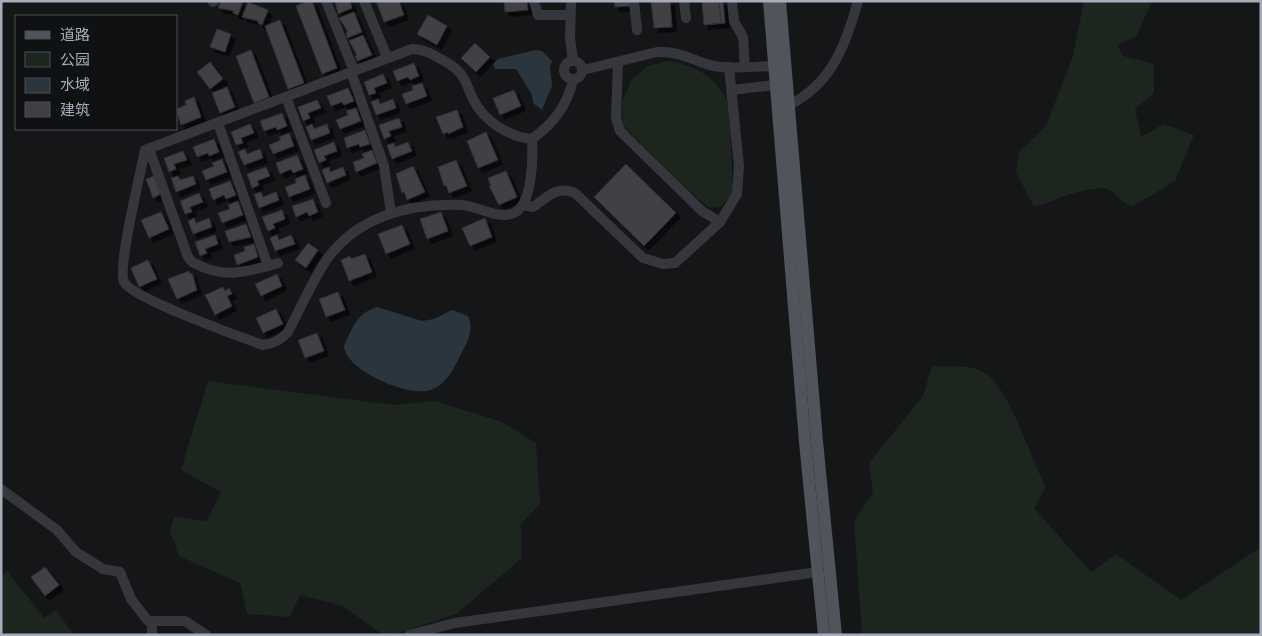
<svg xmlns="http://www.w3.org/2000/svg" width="1262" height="636" font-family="Overpass,'Noto Sans SC',sans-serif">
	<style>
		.green { fill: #1d261e }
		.water { fill: #2a353d }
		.building { fill: #3f4045; stroke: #2f2f34; filter: url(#shadow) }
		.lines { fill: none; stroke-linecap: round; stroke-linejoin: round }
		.minor { stroke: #36373d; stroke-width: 10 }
		.major { stroke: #52545c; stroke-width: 12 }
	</style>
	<defs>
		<filter id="shadow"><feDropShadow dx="4.5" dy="4.5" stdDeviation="0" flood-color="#0009"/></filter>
	</defs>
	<rect width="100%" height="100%" fill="#151618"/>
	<g class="green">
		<path d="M1084 1H1152L1136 37 1117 45 1123 56 1154 64V93L1135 109 1141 137 1163 124 1194 135 1175 181 1133 206C1122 205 1117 193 1107 189 1090 184 1051 202 1034 207L1016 172 1019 152 1046 126 1073 56Z"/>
		<path d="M667 61C697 65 716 77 729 105L733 193 720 207 709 208 678 180 625 127 623 122 622 103 632 79 648 66Z"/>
		<path d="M932 366C947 367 971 364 985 373 1009 387 1031 460 1046 487L1034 508 1091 572 1116 554 1181 600 1261 547V635H862L854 521 873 492 869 463 923 396Z"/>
		<polygon points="208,381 394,405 435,401 502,422 536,443 540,504 521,524 522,558 456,614 393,635 383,635 343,606 300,595 290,617 247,614 240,583 179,556 170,531 174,517 207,521 221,492 181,470"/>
		<polygon points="7,571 44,618 56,610 74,635 1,635 1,576"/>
	</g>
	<g class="water">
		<polygon points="535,50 542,51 552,61 550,67 552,86 542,110 534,104 531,93 516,69 495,69 493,64 498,59"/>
		<path d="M377 307 422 321 434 319 452 310 468 316C474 329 468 341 462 352 454 368 446 387 427 391 405 395 345 370 344 346 352 328 357 313 377 307Z"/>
	</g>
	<g class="building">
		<polygon points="221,1 243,1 238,15 233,13 234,11 218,8"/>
		<polygon points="308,1 312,1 337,68 322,74 296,6"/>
		<polygon points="335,1 350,1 352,8 338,14"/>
		<polygon points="376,1 399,1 404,15 384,22"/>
		<polygon points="527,1 528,10 505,12 504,2"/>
		<polygon points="614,1 629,1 630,6 615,7"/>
		<polygon points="651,1 670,1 672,27 654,28"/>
		<polygon points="702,1 723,1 725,23 704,25"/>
		<polygon points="702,1 719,1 721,23 704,25"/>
		<polygon points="248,2 268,10 262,25 258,23 258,21 242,17"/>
		<polygon points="354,12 362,32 347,38 346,33 348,32 339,18"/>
		<polygon points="428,15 447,26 437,45 417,34"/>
		<polygon points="280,20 304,83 288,89 265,26"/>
		<polygon points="217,29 231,34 225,52 210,47"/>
		<polygon points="363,35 372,55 357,61 355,56 357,55 349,41"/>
		<polygon points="475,43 490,57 476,72 461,58"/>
		<polygon points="251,50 269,97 254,103 236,56"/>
		<polygon points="210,62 223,79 210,89 197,72"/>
		<polygon points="414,63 419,76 410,80 408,77 397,81 393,71"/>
		<polygon points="383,74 387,83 374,88 376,93 369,95 364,82"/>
		<polygon points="422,83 427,96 406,104 402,94 413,90 412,86"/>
		<polygon points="227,87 235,107 220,113 212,93"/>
		<polygon points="348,88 354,101 344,105 342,102 331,106 327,96"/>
		<polygon points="514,90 521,106 500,115 493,98"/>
		<polygon points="194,97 201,117 181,125 176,109 186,105 185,101"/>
		<polygon points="378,99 380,104 393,99 396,108 376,115 371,102"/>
		<polygon points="317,100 321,108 308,113 310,118 303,121 298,107"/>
		<polygon points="356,108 361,121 340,129 336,120 348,115 346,111"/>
		<polygon points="457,110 463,127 448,134 448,132 443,134 436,117"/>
		<polygon points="282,113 287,126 277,130 276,127 264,131 260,121"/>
		<polygon points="399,118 402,127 389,131 391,136 384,139 379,125"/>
		<polygon points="250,124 254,133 241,138 243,143 236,145 231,132"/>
		<polygon points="312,124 314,129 327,124 330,133 311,140 306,127"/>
		<polygon points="365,130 370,144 360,147 359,144 347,148 344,138"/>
		<polygon points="486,132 498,160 478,168 467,141"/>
		<polygon points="289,133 294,146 273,154 269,145 281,140 279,137"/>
		<polygon points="214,139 219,152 209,156 208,153 197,157 193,147"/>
		<polygon points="334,142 337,151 324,156 326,160 319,163 314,150"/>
		<polygon points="408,142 412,151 392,159 387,145 394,143 395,147"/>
		<polygon points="245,149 247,154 260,149 263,158 244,165 238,152"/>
		<polygon points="372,150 377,163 356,172 353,162 364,158 362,154"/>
		<polygon points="183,151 187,160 174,164 176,169 169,172 164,158"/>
		<polygon points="297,155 303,169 293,173 291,169 280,174 276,163"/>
		<polygon points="222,159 227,172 206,180 202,171 214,166 212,163"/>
		<polygon points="456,160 467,186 449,193 446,185 444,186 438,167"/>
		<polygon points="626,164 676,213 644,246 594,197"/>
		<polygon points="413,166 425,192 407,200 404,192 402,193 396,174"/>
		<polygon points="266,167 270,176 257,181 259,185 252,188 247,174"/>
		<polygon points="329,167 330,172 343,167 346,175 327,183 322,170"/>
		<polygon points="506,171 517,197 499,205 489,186 491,186 488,178"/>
		<polygon points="305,175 310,189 289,197 285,187 296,183 295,179"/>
		<polygon points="154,176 161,194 153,198 146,179"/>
		<polygon points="178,176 180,180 193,176 196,184 176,192 171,178"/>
		<polygon points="230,181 236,195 226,199 224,195 213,200 209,189"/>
		<polygon points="261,192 263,197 276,192 279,200 259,208 254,194"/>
		<polygon points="199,193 203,202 190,207 192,212 185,214 180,201"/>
		<polygon points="313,199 318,212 309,216 307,212 296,217 292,206"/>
		<polygon points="238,201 243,215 222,223 218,213 230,209 228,205"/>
		<polygon points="282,210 285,219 273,224 275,228 268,231 262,217"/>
		<polygon points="161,212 169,229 149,238 141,220"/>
		<polygon points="441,212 448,231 427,239 420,219"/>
		<polygon points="194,218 196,223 209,218 212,227 193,234 188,221"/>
		<polygon points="485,218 492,237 470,246 462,228"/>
		<polygon points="246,224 251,237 229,242 225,231"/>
		<polygon points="402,225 410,244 386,254 378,234"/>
		<polygon points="215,235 218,244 205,249 207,253 200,256 195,242"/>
		<polygon points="277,235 279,240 291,235 295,244 275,251 270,238"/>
		<polygon points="308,243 318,250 306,268 295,260"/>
		<polygon points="254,244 258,257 237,265 234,255 245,251 244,247"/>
		<polygon points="365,254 372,272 349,281 341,260 350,256 351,259"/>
		<polygon points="148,260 157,279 139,287 131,268"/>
		<polygon points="189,271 190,274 192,273 197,290 177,299 168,279"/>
		<polygon points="277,274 282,286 261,296 255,284"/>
		<polygon points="223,287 225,291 229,288 232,294 227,296 232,306 215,315 205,295"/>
		<polygon points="338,292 345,310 326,317 319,299"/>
		<polygon points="276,309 283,324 263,333 256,318"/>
		<polygon points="317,333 324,351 305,358 298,340"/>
		<polygon points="45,567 59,585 45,596 31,577"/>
	</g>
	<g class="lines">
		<g class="minor">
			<polyline points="326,1 354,71"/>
			<polyline points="364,1 387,57"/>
			<polyline points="534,1 538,15 570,15"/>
			<polyline points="571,1 570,38 573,61"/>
			<polyline points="634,1 637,30"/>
			<polyline points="684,1 686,18"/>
			<polyline points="732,1 734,21 743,37 745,67"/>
			<polyline points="213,2 214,1"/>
			<circle cx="573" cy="70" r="9"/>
			<polyline points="618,62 616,118 620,131 702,211 720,222"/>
			<path d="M583 70 657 52C683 51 692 61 714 66 733 70 755 66 774 66"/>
			<polyline points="351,72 384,166 391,213"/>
			<polyline points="731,90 776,85"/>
			<polyline points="286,97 326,203"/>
			<path d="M789 105C832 84 846 44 858 1"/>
			<polyline points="218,123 268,266"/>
			<path d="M532 139C533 157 533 204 514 213 498 220 478 206 462 205 410 203 356 216 325 262 311 284 300 309 288 332 281 340 273 344 263 345 240 337 132 298 124 282 117 268 141 171 145 150L412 49C422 49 429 52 437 57 445 61 453 65 459 72 467 80 468 90 473 99 484 121 507 136 532 139 554 123 567 106 573 80"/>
			<path d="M149 149 188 257 192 262C224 280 246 272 278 263"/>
			<path d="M523 205 533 207C547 197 558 185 575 193L643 258 663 264 675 263 720 222 737 194 739 166 729 67"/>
			<polyline points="1,489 57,530 76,552 103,569 120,572 131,599 148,621 185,621 206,635"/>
			<polyline points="152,622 152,635"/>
			<polyline points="409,635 455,623 818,572"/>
		</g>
		<g class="major">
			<polyline points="769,1 805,442 824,635"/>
			<polyline points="780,1 817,441 836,635"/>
		</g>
	</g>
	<rect width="1262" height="636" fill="none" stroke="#a6acb9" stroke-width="5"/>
	<rect x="15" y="15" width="162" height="115" fill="#101113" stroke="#4c4f55"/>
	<rect x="25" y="31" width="25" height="8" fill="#52545c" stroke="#4c4f55"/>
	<text x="60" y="40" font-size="15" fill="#a6acb9">道路</text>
	<rect x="25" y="52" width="25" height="15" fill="#1d261e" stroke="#4c4f55"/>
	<text x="60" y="65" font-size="15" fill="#a6acb9">公园</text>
	<rect x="25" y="78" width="25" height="15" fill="#2a353d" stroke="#4c4f55"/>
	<text x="60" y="90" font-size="15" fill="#a6acb9">水域</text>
	<rect x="25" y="102" width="25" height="15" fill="#3f4045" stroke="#4c4f55"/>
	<text x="60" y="115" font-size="15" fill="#a6acb9">建筑</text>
</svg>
